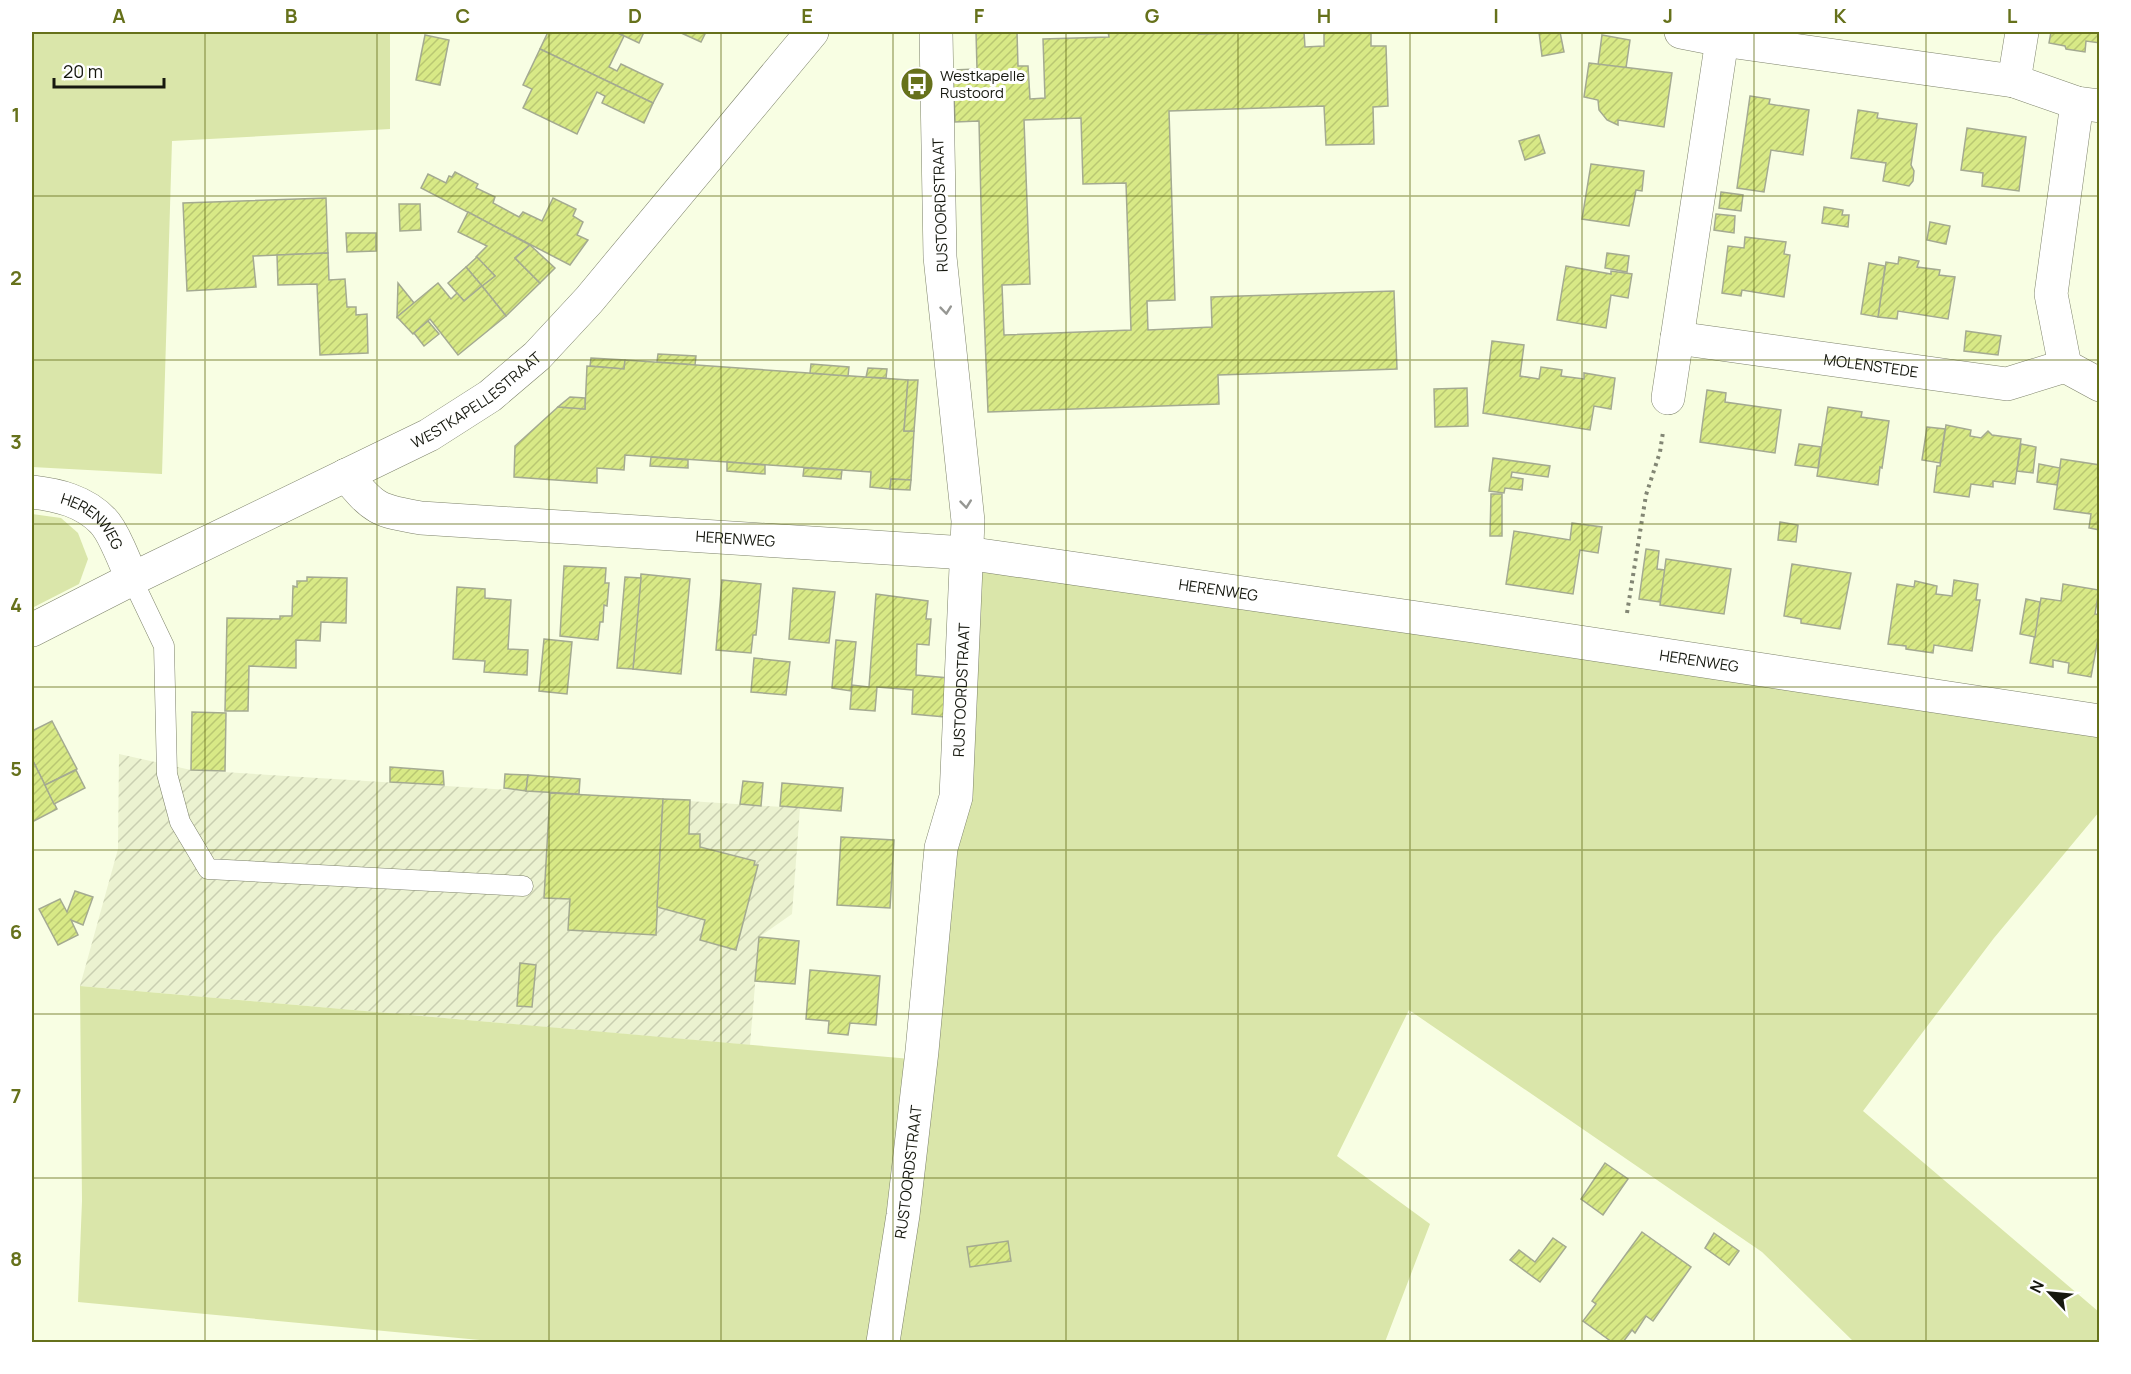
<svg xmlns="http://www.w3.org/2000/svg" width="2131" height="1374" font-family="Manrope,sans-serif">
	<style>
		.industrial { fill: url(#industrial-furrows) }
		.green { fill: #dae6aa }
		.building { fill: url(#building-hatch); stroke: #a4aa91; stroke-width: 1.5; fill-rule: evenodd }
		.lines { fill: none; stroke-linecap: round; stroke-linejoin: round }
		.service-casing { stroke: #7d826a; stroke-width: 21 }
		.minor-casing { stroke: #7d826a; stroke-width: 34 }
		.path { stroke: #828674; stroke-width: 4; stroke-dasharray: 3 4.5; stroke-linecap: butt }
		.service { stroke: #fff; stroke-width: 20 }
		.minor { stroke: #fff; stroke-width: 33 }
		.oneway { stroke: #969793 }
		.grid { fill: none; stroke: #66711b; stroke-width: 1.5; stroke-opacity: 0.55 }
		.labels { text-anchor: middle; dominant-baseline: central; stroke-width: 6; stroke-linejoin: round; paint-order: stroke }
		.poi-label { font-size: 15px; fill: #16180f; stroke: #fff; text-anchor: start }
		.street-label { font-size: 15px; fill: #16180f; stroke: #fff }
		.neatline { fill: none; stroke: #66711b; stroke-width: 2 }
		.grid-label { font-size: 20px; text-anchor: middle; font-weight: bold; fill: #66711b }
	</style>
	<defs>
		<pattern id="industrial-furrows" width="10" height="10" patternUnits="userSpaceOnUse" patternTransform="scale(1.5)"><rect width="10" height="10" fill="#ebf2d0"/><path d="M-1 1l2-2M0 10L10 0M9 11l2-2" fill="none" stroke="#c9cfb1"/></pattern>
		<pattern id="building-hatch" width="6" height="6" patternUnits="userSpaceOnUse" patternTransform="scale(1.5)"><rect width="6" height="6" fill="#d8e986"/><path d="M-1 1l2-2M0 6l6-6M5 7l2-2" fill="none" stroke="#b9c772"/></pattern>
	</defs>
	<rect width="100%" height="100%" fill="#f8fee3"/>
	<polygon class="industrial" points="119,754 191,770 800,808 792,914 759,937 750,1045 80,986 118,849"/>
	<g class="green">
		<polygon points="32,32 390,32 390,129 172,141 162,474 32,467"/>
		<polygon points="32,514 61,518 78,533 88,559 79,584 32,608"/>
		<polygon points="975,567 2099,731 2099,812 1994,938 1863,1111 2099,1312 2099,1342 1854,1342 1762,1252 1409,1010 1337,1156 1430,1224 1385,1342 892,1342"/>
		<polygon points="80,986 911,1059 876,1342 501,1342 78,1302 82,1201"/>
	</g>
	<g class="building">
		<polygon points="548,32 616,32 624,36 609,67 617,71 621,64 663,84 653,103 540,49"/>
		<polygon points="616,32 644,32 639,43"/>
		<polygon points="679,32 706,32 701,42"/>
		<path d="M976 32H1017L1018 66H1028L1030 99 1045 98 1043 39 1109 37 1108 32H1199V34L1304 32 1305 47 1324 46V32H1371V46H1386L1388 106 1373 107 1374 144 1326 145 1324 106 1169 111 1175 300 1147 301 1148 330 1212 327 1211 297 1394 291 1397 369 1218 375 1219 404 988 412 983 287 979 121 955 122 953 70 977 69ZM1081 118 1083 184 1126 183 1131 330 1004 335 1002 285 1030 284 1024 120Z"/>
		<polygon points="1539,32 1560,32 1564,52 1542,56"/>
		<polygon points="2051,32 2100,32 2100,43 2086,41 2085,52 2066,49 2065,46 2049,43"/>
		<polygon points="425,35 449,40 440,85 416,80"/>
		<polygon points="1602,35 1630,40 1626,68 1598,65"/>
		<polygon points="540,49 653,103 644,123 602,103 605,96 597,92 577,134 523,108 532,89 523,85"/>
		<polygon points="1589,63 1672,73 1664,127 1618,120 1618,125 1607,120 1599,110 1598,100 1584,97"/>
		<polygon points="1750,96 1770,99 1769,104 1809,110 1803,155 1771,150 1764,192 1737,188"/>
		<polygon points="1858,110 1878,113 1877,118 1917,124 1911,165 1914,171 1913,181 1909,186 1883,181 1886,163 1851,158"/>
		<polygon points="1967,128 2026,137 2019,191 1982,186 1983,173 1961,170"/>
		<polygon points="1539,135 1545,153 1525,160 1519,141"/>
		<polygon points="1591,164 1644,171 1642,191 1636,190 1629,226 1582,219"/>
		<polygon points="455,172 478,184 476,188 495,197 493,203 519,217 523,212 542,221 553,198 576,209 573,216 583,222 577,235 588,240 570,265 421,188 428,174 446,183 449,176 452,177"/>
		<polygon points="1721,192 1743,195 1741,211 1719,208"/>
		<polygon points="326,198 328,253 253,256 256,287 187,291 183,203"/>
		<polygon points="399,204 420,204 421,230 400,231"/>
		<polygon points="1824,207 1843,210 1842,215 1849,215 1848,227 1822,223"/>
		<polygon points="468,212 530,245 515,258 540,283 506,316 482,286 495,276 476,257 487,246 458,232"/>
		<polygon points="1716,214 1735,216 1734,233 1714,230"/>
		<polygon points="1930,222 1950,226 1946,244 1927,240"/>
		<polygon points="346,233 376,233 376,251 347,252"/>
		<polygon points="1745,237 1786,242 1784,254 1790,255 1784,297 1742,290 1741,296 1722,293 1728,246 1744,248"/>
		<polygon points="530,245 555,268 540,283 515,258"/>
		<polygon points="328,253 329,280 345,279 347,307 356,307 356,315 367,314 368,353 320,355 317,284 278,285 277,255"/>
		<polygon points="1607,253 1629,256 1627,272 1605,268"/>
		<polygon points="477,257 495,276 482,286 466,267"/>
		<polygon points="1899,257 1919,261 1917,267 1940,270 1939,275 1955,277 1948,319 1898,311 1897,319 1878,317 1886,262 1898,264"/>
		<polygon points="1869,263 1885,266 1878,317 1861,314"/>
		<polygon points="1566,266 1611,274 1611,271 1632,274 1628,298 1611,295 1606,328 1557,320"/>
		<polygon points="466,267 482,286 464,301 448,283"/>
		<polygon points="398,283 414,303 397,317"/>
		<polygon points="438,283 451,299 457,293 464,301 482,286 506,316 458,355 430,319 413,334 397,317"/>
		<polygon points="428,321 439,334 424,346 414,333"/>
		<polygon points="1966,331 2001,336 1998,355 1964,351"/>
		<polygon points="1492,341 1524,345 1520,376 1539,379 1541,367 1562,370 1561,376 1584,379 1584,373 1615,378 1611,409 1594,406 1590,430 1483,413"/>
		<polygon points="658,354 696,356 695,365 657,362"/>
		<polygon points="591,358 625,360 624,369 590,366"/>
		<polygon points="625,360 908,380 904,431 914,431 911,480 891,479 890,489 870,487 871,472 625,455 624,470 597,468 597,483 514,477 515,446 558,407 585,409 587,366 624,369"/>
		<polygon points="811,364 849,367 848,376 810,373"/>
		<polygon points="868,368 887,369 886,378 866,377"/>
		<polygon points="908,380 918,380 914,431 904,431"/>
		<polygon points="1467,388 1468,426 1435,427 1434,389"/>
		<polygon points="1707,390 1726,393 1725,402 1781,410 1775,453 1700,442"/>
		<polygon points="570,397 585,398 585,409 558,407"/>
		<polygon points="1828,407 1862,412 1861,417 1889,421 1882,468 1880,467 1878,485 1817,476"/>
		<polygon points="1946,425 1971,430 1970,436 1981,438 1988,431 1992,435 2021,439 2015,484 1993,481 1993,487 1971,484 1969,497 1934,492 1937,466 1940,466"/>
		<polygon points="1927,427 1945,429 1940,463 1922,460"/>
		<polygon points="1799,444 1821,447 1818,468 1795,465"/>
		<polygon points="2021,444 2036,447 2033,473 2017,471"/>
		<polygon points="651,457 688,460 688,468 650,466"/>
		<polygon points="1493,458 1550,466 1548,477 1512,472 1511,477 1523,479 1522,490 1505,488 1504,493 1489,491"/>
		<polygon points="2061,459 2100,465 2100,530 2089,528 2091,514 2054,509"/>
		<polygon points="727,462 765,465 765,474 727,471"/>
		<polygon points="2039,464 2060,468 2057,485 2037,482"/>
		<polygon points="804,468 842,470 841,479 803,476"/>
		<polygon points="891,479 911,480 910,490 890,489"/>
		<polygon points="1491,494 1502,494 1502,536 1490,536"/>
		<polygon points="1780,522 1798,525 1796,542 1778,540"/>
		<polygon points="1572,523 1602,527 1598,553 1580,550 1573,594 1506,584 1514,531 1570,540"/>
		<polygon points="1646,549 1659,551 1657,569 1665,570 1660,602 1639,599"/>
		<polygon points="1666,559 1731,569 1724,614 1660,605"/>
		<polygon points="1792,564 1851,573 1840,629 1801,623 1801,619 1784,616"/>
		<polygon points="564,566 606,568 605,583 609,583 607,606 604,605 603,622 600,622 598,640 560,636"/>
		<polygon points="641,574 690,579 681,674 633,669"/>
		<polygon points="307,577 347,578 346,623 321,622 320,641 296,640 296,668 249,666 248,711 225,711 227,618 280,619 280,616 292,616 293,586 297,587 297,581 307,581"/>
		<polygon points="625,577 641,578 633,669 617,668"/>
		<polygon points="722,580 761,584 756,635 753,635 751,653 716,650"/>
		<polygon points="1954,580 1978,584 1976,600 1980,600 1972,651 1934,645 1933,653 1906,649 1906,646 1888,644 1897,584 1914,587 1915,581 1937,586 1936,594 1952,596"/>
		<polygon points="2063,584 2099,590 2095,614 2100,615 2100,628 2091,677 2068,673 2069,663 2053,660 2053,667 2030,663 2041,598 2061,601"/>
		<polygon points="457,587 485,589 485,598 511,600 508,649 528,650 527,675 484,672 485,661 453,659"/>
		<polygon points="793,588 835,592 829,643 789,639"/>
		<polygon points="876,594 928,601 926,619 931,619 929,645 917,644 916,675 949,678 945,717 912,714 913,690 877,687 875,711 850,709 852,685 869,687"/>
		<polygon points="2026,599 2040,602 2035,637 2020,634"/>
		<polygon points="544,639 572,642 567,694 539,691"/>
		<polygon points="836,640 856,642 851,691 832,688"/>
		<polygon points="754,658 790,662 786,695 751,692"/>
		<polygon points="192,712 226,713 225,771 191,770"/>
		<polygon points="52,721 77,769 45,785 32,759 32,731"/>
		<polygon points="32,759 57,809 32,822"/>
		<polygon points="390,767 443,771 444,785 390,782"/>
		<polygon points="76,770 85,788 54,804 45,785"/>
		<polygon points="505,774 528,775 526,791 504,788"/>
		<polygon points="528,775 580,779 579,794 526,791"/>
		<polygon points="743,781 763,783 761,806 740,804"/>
		<polygon points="782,783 843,788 841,811 780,806"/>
		<polygon points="550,793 663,799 656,935 568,930 570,899 544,898"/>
		<polygon points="663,799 690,800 689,834 700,834 700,847 755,861 754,865 758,865 736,950 700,940 705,920 657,907"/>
		<polygon points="841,837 894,840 890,908 837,905"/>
		<polygon points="75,891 93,897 83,925 71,920 78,935 58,945 39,909 60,899 67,912"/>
		<polygon points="759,937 799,941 795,984 755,981"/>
		<polygon points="520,963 536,965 532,1007 517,1006"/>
		<polygon points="810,970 880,976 876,1025 850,1023 848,1035 828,1033 829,1021 806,1019"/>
		<polygon points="1605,1163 1628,1179 1603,1215 1581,1199"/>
		<polygon points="1642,1232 1691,1267 1653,1321 1646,1316 1635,1333 1632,1330 1623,1342 1612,1342 1583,1321 1596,1304 1592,1301"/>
		<polygon points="1714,1233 1739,1251 1729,1265 1705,1248"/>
		<polygon points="1553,1238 1566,1247 1540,1282 1510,1260 1519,1250 1535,1262"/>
		<polygon points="1008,1241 1011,1261 970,1267 967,1247"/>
	</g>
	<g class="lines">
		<defs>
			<polyline id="service" points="132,579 164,646 167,774 180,822 208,869 523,886"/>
			<g id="minor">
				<polyline points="1681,32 1722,40 2014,81 2077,103 2100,106"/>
				<polyline points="2014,81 2022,32"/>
				<path id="s1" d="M1677 338 2007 384 2065 366 2100 385"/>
				<polyline points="2065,366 2051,294 2077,103"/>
				<polyline points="1668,398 1722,40"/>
				<path id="s2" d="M346 475C374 509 378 511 421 518L966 553 1473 626 2100 721"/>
				<path id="s3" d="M32 492C58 495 84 501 103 521 113 531 126 564 132 579"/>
				<path id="s4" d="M32 630 132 579 429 435 490 396 537 356 589 300 812 32"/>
				<path id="s5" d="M883 1342 903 1215 922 1051 941 848 956 797 968 521 940 257 936 32"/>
			</g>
		</defs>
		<use href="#service" class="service-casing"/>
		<use href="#minor" class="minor-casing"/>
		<polyline class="path" points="1627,613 1646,495 1660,452 1663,432"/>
		<use href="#service" class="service"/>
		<use href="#minor" class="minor"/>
	</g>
	<defs><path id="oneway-chevron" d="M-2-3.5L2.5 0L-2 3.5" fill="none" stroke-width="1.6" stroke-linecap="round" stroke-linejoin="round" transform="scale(1.5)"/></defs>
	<g class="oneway">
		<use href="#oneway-chevron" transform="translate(946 310) rotate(84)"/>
		<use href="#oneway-chevron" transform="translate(966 504) rotate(84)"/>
	</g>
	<path class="grid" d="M205 32V1342M377 32V1342M549 32V1342M721 32V1342M893 32V1342M1066 32V1342M1238 32V1342M1410 32V1342M1582 32V1342M1754 32V1342M1926 32V1342M32 196H2100M32 360H2100M32 524H2100M32 687H2100M32 850H2100M32 1014H2100M32 1178H2100"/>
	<defs>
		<symbol id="bus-disc" viewBox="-11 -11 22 22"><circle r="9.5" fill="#66711b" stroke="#fff"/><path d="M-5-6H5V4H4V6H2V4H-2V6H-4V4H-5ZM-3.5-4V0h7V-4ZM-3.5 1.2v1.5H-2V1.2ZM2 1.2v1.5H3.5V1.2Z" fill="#fff"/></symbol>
	</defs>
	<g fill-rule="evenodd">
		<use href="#bus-disc" x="898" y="65" width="38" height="38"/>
	</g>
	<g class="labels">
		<g class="poi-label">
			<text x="940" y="75">Westkapelle<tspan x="940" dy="17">Rustoord</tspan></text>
		</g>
		<g class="street-label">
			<text transform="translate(940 205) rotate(-92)">RUSTOORDSTRAAT</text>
			<text stroke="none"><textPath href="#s1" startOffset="196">MOLENSTEDE</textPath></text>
			<text stroke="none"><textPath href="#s4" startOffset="501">WESTKAPELLESTRAAT</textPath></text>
			<text stroke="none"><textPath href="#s3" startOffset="70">HERENWEG</textPath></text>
			<text stroke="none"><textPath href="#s2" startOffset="405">HERENWEG</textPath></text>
			<text stroke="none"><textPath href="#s2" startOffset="891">HERENWEG</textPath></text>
			<text stroke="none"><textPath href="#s2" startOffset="1377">HERENWEG</textPath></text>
			<text stroke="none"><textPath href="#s5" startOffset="658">RUSTOORDSTRAAT</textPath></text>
			<text stroke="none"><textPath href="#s5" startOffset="172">RUSTOORDSTRAAT</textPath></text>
		</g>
	</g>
	<rect width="2131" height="1374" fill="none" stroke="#ffffff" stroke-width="66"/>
	<g transform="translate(2050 1293) rotate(296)" stroke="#ffffff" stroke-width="4.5" paint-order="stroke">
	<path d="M0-4.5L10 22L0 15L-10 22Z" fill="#16180f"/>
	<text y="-9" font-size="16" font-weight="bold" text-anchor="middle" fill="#16180f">N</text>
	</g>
	<path d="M54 78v9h110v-9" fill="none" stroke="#16180f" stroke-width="3"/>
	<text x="63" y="78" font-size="18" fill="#16180f" stroke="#ffffff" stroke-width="4.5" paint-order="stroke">20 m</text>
	<rect x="33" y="33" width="2065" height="1308" class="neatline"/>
	<g class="grid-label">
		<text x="119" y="23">A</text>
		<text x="291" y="23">B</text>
		<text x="463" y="23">C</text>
		<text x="635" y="23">D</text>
		<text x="807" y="23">E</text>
		<text x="979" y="23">F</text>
		<text x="1152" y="23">G</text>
		<text x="1324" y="23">H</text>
		<text x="1496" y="23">I</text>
		<text x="1668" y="23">J</text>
		<text x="1840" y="23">K</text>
		<text x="2012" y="23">L</text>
		<text x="16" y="122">1</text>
		<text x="16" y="285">2</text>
		<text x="16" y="449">3</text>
		<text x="16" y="612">4</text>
		<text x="16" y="776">5</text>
		<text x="16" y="939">6</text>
		<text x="16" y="1103">7</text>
		<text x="16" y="1266">8</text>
	</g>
</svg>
